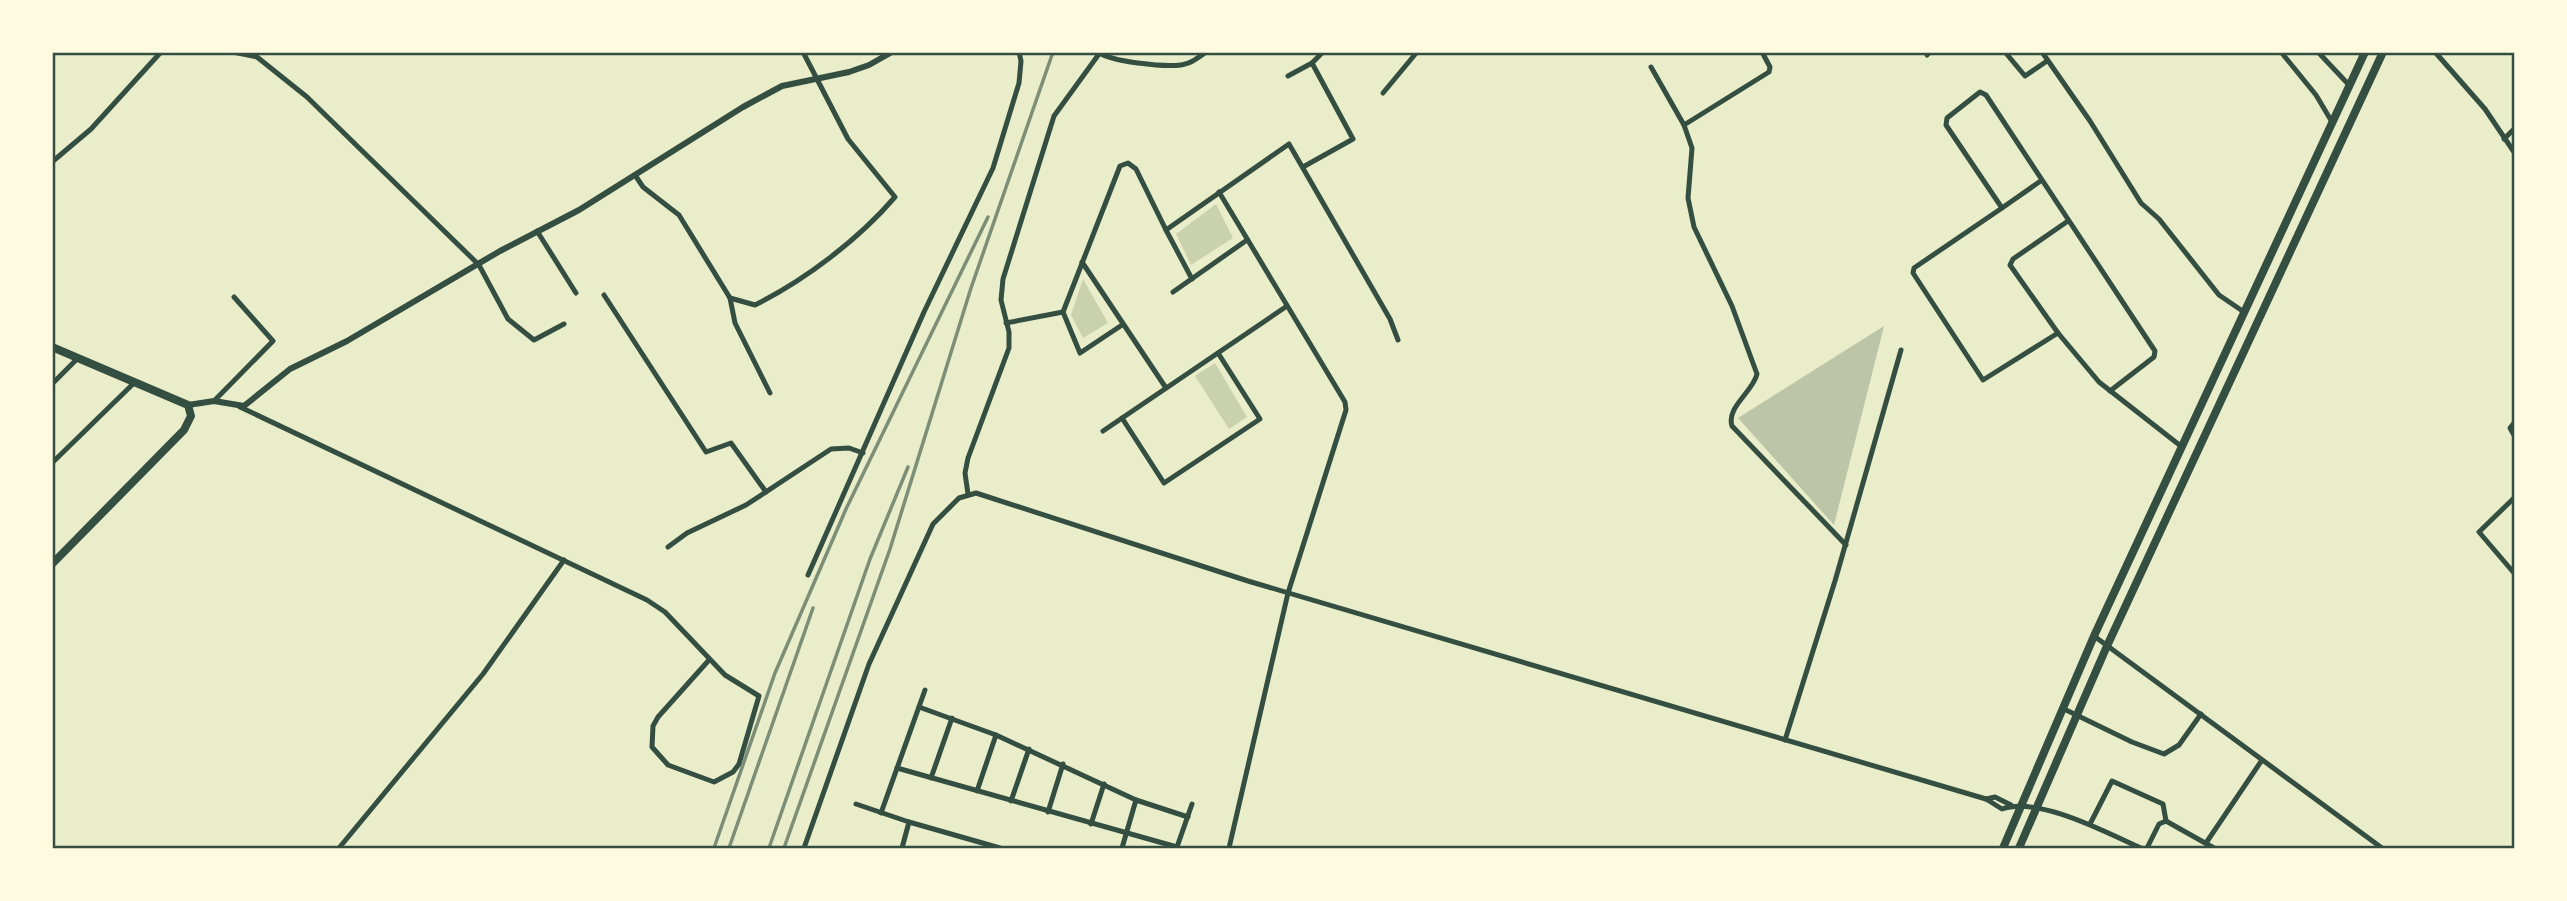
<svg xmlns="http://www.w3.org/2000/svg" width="2567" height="901" font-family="'Open Sans',sans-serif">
	<rect width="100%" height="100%" fill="#e9edc9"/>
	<!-- green -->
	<g fill="#cad2ad">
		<path d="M1216,204l17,34 -42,27 -15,-31z"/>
		<path d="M1083,279l25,44 -25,15 -12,-23z"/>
		<path d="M1215,363l32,54 -18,12 -34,-53z"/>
	</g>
	<!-- building -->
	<path fill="#bcc5a7" d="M1884,326l-50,199 -96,-107z"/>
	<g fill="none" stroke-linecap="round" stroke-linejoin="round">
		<!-- minor -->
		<g stroke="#344e41" stroke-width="5">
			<path d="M233,52l24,5 50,40 172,168 29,54 26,21 30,-16"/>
			<path d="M1098,52c13,10 66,15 83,13 9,-1 17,-7 25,-13"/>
			<path d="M1762,52l8,15 -1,5 -85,53 8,23 -4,50 6,29 38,79 25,68c-4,18 -31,33 -25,52l114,119"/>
			<path d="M2005,52l20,24 22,-15"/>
			<path d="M2042,52l48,69 51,82 18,16 60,76 25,17"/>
			<path d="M2281,52l35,43 16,27"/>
			<path d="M2318,52l31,33"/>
			<path d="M2435,52l50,57 29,43"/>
			<path d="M1927,55l3,-3"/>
			<path d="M1651,67l33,58"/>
			<path d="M1288,76l24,-13"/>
			<path d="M1383,93l34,-41"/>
			<path d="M2504,139l10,-10"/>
			<path d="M52,162l39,-33 70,-77"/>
			<path d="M1303,167l50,-28 -41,-76 11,-11"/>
			<path d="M635,175l8,12 36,28 51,83 5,25 35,70"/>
			<path d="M2042,180l-40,28 -56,-83 1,-7 33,-26 6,3 169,256 -1,6 -44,34"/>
			<path d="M1219,192l126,210 1,8 -58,183 -59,255"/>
			<path d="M2002,208l-88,60 -1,5 70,107 75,-47"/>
			<path d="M2068,221l-55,38 -3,6 48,68 41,49 83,65"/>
			<path d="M1166,230l26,49"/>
			<path d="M537,231l39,62"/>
			<path d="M1082,262l84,126"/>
			<path d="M1173,292l74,-52"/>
			<path d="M604,295l102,157 25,-9 35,49"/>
			<path d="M730,298l25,7c50,-25 103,-65 140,-108l-47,-58 -45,-87"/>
			<path d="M1006,323l57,-11"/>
			<path d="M1122,325l-42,28 -17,-41 57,-146 8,-3 8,6 30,61 123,-86 101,175 8,21"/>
			<path d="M52,384l26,-26"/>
			<path d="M214,401l59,-60 -39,-44"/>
			<path d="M240,407l407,193 18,12 60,63 34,21 -20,68 -6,8 -19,10 -46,-17 -16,-18 1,-21 5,-9 51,-57"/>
			<path d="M1122,418l42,65 96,-64 -42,-66"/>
			<path d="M2514,423l-4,5 4,7"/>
			<path d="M1103,431l184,-125"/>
			<path d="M52,463l83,-81"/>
			<path d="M968,494l-3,-21 3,-15 41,-110v-16l-8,-32 2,-21 51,-163 45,-62"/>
			<path d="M2514,498l-35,34 35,41"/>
			<path d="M668,547l19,-14 59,-28 85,-56 18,-1 14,5"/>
			<path d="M808,575l116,-263 69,-144 26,-85 2,-22 -2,-9"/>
			<path d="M2094,636l288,212"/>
			<path d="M919,707l77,28 140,65"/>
			<path d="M2064,709l68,33 32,12 15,-9 22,-31"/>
			<path d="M1785,740l50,-159 66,-231"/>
			<path d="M897,768l280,79 15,-43"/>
			<path d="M931,778l21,-60"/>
			<path d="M977,791l19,-56"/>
			<path d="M1986,799l9,-2 16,8"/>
			<path d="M1011,801l18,-52"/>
			<path d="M856,804l53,18"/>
			<path d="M1048,812l15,-48"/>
			<path d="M881,813l44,-123"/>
			<path d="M1091,824l13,-40"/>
			<path d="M2090,824l22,-43 51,23 3,17"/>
			<path d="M2206,843l56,-83"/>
			<path d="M339,848l144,-174 81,-114"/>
			<path d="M804,848l65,-184 64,-140 26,-26 17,-5 272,88 738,218 16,10c37,-13 105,24 139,39"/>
			<path d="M902,848l7,-26 91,26"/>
			<path d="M1122,848l14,-48 52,17"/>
			<path d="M2147,848l12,-24 7,-3 48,27"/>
		</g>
		<!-- tertiary -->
		<path stroke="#344e41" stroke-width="6" d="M188,405l26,-4 30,5 46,-37 57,-28 153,-90 79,-41 164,-103 39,-21 67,-14 20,-7 23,-13"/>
		<!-- primary -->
		<g stroke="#344e41" stroke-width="8">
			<path d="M52,347l136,58 3,11 -7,14 -132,134"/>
			<path d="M2003,848l91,-212 271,-584"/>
			<path d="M2019,848l88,-202 276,-594"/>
		</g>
		<!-- rail -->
		<g stroke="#7c8e77" stroke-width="3.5">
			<path d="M714,848l61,-175 71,-164 142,-292"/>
			<path d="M729,848l84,-240"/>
			<path d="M769,848l101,-289 38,-92"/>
			<path d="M784,848l106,-299 81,-261 82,-236"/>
		</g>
	</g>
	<!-- border -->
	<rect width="2567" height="901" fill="none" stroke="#fefae0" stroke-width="108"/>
	<rect x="54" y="54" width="2459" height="793" fill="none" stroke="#344e41" stroke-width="2.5"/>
</svg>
